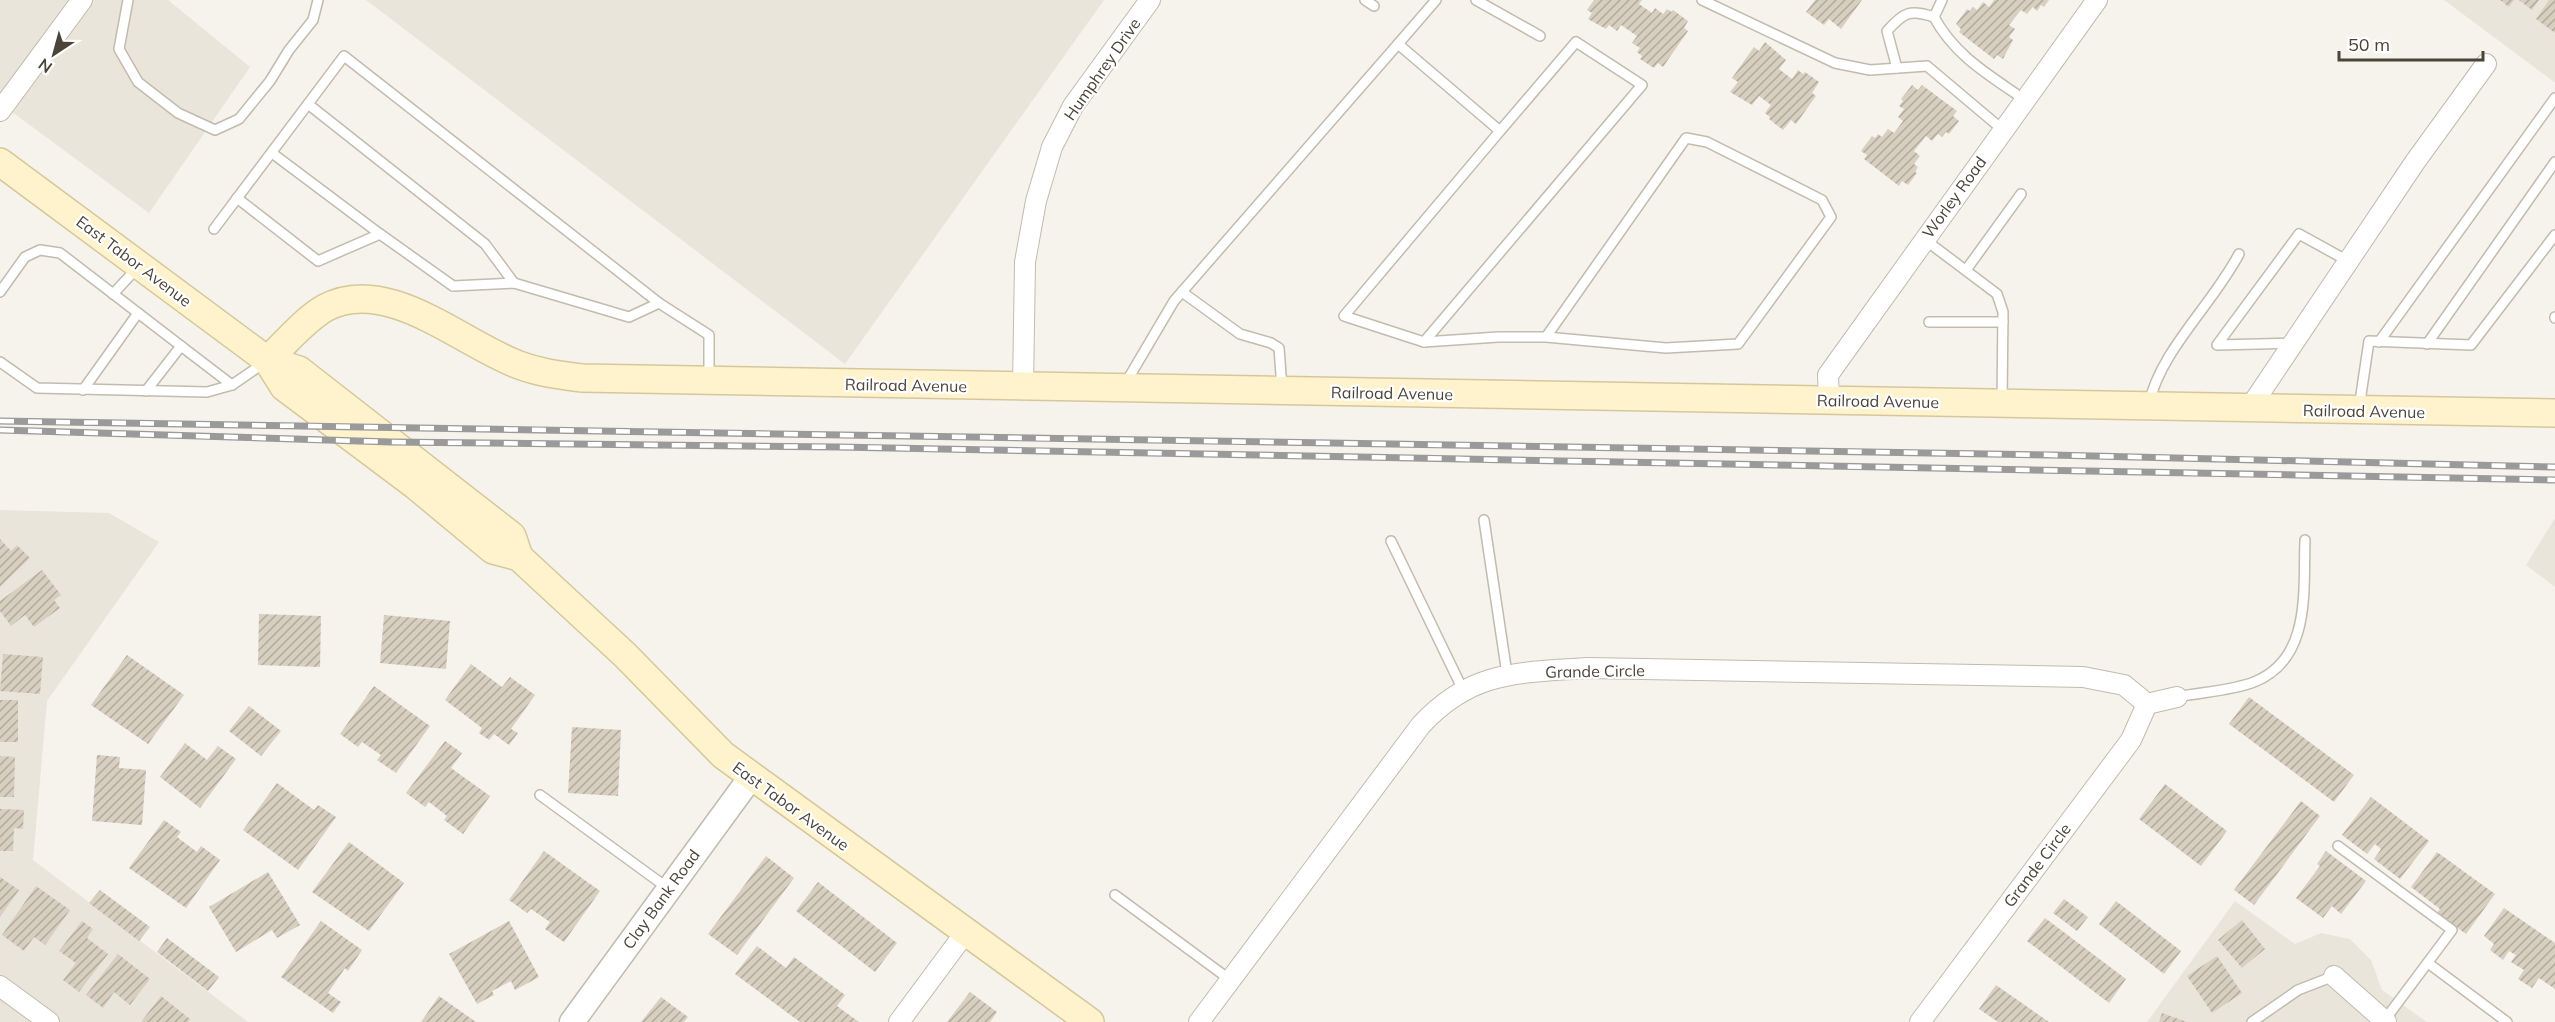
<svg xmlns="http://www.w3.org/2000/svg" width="2555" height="1022" font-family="Mulish,sans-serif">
	<defs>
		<pattern id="building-hatch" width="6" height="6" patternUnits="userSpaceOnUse" patternTransform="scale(1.5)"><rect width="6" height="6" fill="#d8cfc1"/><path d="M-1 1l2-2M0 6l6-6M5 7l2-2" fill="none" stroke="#b1aa9e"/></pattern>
	</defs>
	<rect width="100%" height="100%" fill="#f6f3ec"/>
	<!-- residential -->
	<g fill="#eae5da">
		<path d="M0,0h168l82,67 -101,146 -149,-110z"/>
		<path d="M366,0h738l-259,364z"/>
		<path d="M2444,0h111v82h-1z"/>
		<path d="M0,510l109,3 50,29 -112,159 -14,159 215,162h-248z"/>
		<path d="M2555,518v69l-29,-22z"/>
		<path d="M2235,901l60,43 26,-11 29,6 21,21 11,30 45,32h-280z"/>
	</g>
	<!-- building -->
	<g fill="url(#building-hatch)">
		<path d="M1594,0h48l-3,4 13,9 3,-5 8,6 4,-5 5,3 1,-2 15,11 -4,7 4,3 -25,36 -5,-4 -4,5 -14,-9 2,-3 -5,-4 3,-4 -8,-5 5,-7 -16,-11 -4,6 -8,-6 -3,4 -18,-10 4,-6 -5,-3z"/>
		<path d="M1815,0h47l-21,29 -12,-10 -5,6 -18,-13z"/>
		<path d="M1994,0h55l-5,7 -3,-2 -4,6 -4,-4 -6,7 -6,-4 -12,15 6,4 -6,8 4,3 -10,19 -6,-4 -3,4 -35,-27 2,-3 -5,-5 11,-15 3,2 3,-4 4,3 6,-8 6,5z"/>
		<path d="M2500,0h14l-5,7z"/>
		<path d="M2519,0h20l-7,10z"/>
		<path d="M2549,0h6v33l-19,-14z"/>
		<path d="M1765,42l21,18 -7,9 13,10 6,-9 5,4 2,-2 14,10 -7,11 4,3 -20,28 -5,-4 -8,10 -14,-11 1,-2 -5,-4 6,-8 -12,-9 -7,9 -22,-13 8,-10 -6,-4 22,-31 5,4z"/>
		<path d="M1912,85l6,5 4,-5 35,26 -4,5 6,5 -10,13 -3,-2 -4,5 -4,-3 -6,7 -6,-5 -12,15 6,5 -6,8 4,3 -3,5 2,1 -9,12 -6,-4 -3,5 -35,-27 3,-4 -6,-4 11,-15 3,2 3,-4 4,3 6,-8 6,4 9,-12 -5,-4 6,-8 -5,-3 4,-5 -2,-2z"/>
		<path d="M0,539l11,12 6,-6 13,13 -30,29z"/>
		<path d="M42,570l19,25 -7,5 6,8 -26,19 -9,-12 -14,11 -11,-15v-10z"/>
		<path d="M259,614l62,2 -1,51 -62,-2z"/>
		<path d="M384,615l66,6 -4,48 -66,-6z"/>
		<path d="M3,654l40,3 -3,37 -40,-3z"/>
		<path d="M127,655l57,40 -36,49 -57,-39z"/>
		<path d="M471,664l31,23 8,-10 25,18 -24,34 7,4 -9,12 -15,-11 -5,6 -10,-7 3,-5 -37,-28z"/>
		<path d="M374,686l56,40 -34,47 -19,-13 4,-5 -19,-13 -4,5 -18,-13z"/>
		<path d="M2249,697l105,78 -20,27 -105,-78z"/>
		<rect x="0" y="700" width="18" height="42"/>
		<path d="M249,706l32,25 -20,25 -32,-25z"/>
		<path d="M572,727l49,3 -3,66 -50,-3z"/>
		<path d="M445,741l17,12 -11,15 39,28 -27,38 -19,-14 3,-4 -18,-14 -4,5 -19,-14z"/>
		<path d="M185,743l22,17 11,-14 18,13 -36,49 -40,-31z"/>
		<path d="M97,755l23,2 -1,11 27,2 -4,55 -50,-4z"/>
		<path d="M0,756l15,1 -1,40h-14z"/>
		<path d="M277,783l37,27 4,-5 18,12 -38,53 -55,-40z"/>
		<path d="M2165,784l62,47 -26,35 -62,-47z"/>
		<path d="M2371,797l58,44 -29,38 -26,-20 7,-10 -6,-5 -8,10 -25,-19z"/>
		<path d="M2301,801l19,15 -66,89 -20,-15z"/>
		<path d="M0,809l24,1 -1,19 -9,-1 -1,23h-13z"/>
		<path d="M164,820l17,12 -4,5 20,15 4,-6 19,14 -34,48 -57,-40z"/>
		<path d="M349,842l55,41 -35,48 -57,-39z"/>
		<path d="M544,851l56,40 -36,51 -19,-13 5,-7 -19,-13 -4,4 -18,-13z"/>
		<path d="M2326,851l40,30 -25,33 -9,-8 -9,12 -27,-20 24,-32 -3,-2z"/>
		<path d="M2437,852l58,42 -29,40 -29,-21 3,-4 -29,-22z"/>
		<path d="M766,856l28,22 -57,77 -29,-21z"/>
		<path d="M268,872l32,53 -23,13 -5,-8 -36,22 -27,-45z"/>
		<path d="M0,877l19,13 -19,27z"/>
		<path d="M818,882l79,61 -22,29 -79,-61z"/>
		<path d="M36,886l34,24 -25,35 -11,-8 -10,14 -22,-16z"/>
		<path d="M100,890l50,37 -11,14 -50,-38z"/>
		<path d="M2064,899l24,18 -11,14 -24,-18z"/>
		<path d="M2116,901l65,50 -17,23 -65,-50z"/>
		<path d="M2504,908l51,35v46l-16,-11 -7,10 -14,-9 6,-9 -13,-8 5,-7 -7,-4 -6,9 -13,-10 4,-6 -10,-8z"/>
		<path d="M2045,918l81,61 -17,24 -82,-62z"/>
		<path d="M2242,920l23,29 -23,19 -24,-28z"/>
		<path d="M82,921l11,8 -6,9 21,16 -29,38 -16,-12 13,-17 -17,-12z"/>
		<path d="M321,921l41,29 -14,21 -3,-3 -17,25 13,9 -8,11 -52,-36z"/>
		<path d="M509,921l30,56 -24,13 -4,-9 -19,10 2,4 -17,9 -28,-50z"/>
		<path d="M167,938l52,39 -11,14 -51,-39z"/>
		<path d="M757,946l29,22 8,-11 51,38 -8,11 22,16h-59l-65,-48z"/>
		<path d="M118,954l32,25 -20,26 -16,-13 -11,16 -17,-13z"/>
		<path d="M2217,956l25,37 -30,20 -25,-37z"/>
		<path d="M1996,985l53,37h-51l-19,-13z"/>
		<path d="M970,992l27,20 -7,10h-43z"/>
		<path d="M161,996l29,23 -2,3h-47z"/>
		<path d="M439,996l37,26h-55z"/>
		<path d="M661,997l27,20 -4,5h-43z"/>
		<path d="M2162,1013l25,9h-28z"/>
	</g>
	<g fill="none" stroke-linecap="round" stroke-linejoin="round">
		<defs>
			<g id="service">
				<path d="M128,0l-9,49 19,33 40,31 37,17 24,-11 31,-38 19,-31 24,-30 5,-20"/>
				<path d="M1365,0l9,6"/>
				<path d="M1476,0l64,36"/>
				<path d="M1702,0l133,63 35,7 57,-4 76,64"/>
				<path d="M1942,0l-8,17c21,39 55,58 91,83"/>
				<path d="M1398,44l38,-44"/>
				<path d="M1897,68l-10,-37c17,-19 23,-22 47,-14"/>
				<path d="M308,104l177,140 29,39"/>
				<path d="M272,153l108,81"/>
				<path d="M237,198l81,63 62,-27 73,52 61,-3 115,34 30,-14"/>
				<path d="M214,229l130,-173 315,247 50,32v43"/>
				<path d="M1924,239l73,55 6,18 -1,89"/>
				<path d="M1966,270l55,-76"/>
				<path d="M0,292l25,-35 15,-7 20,3 121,93"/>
				<path d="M1182,292l58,42 31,9 8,5 3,40"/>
				<path d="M113,294l25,-27"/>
				<path d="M2555,317v1"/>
				<path d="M1929,322h74"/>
				<path d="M1424,342l74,-5h48l140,-199 21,4 115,58 9,17 -93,127 -72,4 -120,-11"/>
				<path d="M2379,342l176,-244"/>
				<path d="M2293,343l-76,2 82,-111 49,27"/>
				<path d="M2427,344l128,-182"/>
				<path d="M0,362l37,26 170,4 25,-7 32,-22"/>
				<path d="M1125,384l49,-83 224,-257 102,87 76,-89 66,43 -218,257 -80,-26 156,-185"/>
				<path d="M83,390l55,-77"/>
				<path d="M146,391l35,-45 51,39"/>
				<path d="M2149,404c11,-53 64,-100 90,-150"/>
				<path d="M2359,408l10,-67 102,4 84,-110"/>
				<path d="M1484,520l23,154"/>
				<path d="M1391,541l72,149"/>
				<path d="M2177,697c24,-5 54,-6 77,-15 58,-23 49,-92 51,-142"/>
				<path d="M540,795l129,94"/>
				<path d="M2338,846l114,84 -68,91"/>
				<path d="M1115,895l114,84"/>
				<path d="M2428,963l79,59"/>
				<path d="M2252,1022l46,-32 36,-14"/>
			</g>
			<g id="minor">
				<path d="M0,111l82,-111"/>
				<path d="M1023,387l2,-125 11,-61 16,-54 21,-41 77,-106"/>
				<path d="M1829,400l-1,-25 269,-375"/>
				<path d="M2249,409l166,-247 71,-98"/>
				<path d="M2147,704l30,-7"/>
				<path d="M2334,976l52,46"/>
				<path d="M0,986l49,36"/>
				<path d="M899,1022l66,-89"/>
				<path d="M1199,1022l222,-297c51,-55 97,-52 167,-57l495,9 41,8 23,19 -16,36 -211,282"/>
			</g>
			<path id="tertiary" d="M572,1022l179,-245"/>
			<g id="secondary">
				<path d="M0,162l267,198 32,10 213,166 7,21"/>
				<path d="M267,360c18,-16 37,-40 58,-52 62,-34 137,36 194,57 21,8 41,10 63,13l1973,35"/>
				<path d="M267,360l17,27 132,99 77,64 26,7 106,98 98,100 367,267"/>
			</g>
		</defs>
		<!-- service casing -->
		<use href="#service" stroke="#c2bbae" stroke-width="12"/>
		<!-- minor casing -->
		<use href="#minor" stroke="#c2bbae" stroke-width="22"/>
		<!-- tertiary casing -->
		<use href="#tertiary" stroke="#c2bbae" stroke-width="27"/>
		<!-- secondary casing -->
		<use href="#secondary" stroke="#d6c79b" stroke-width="30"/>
		<!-- service -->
		<use href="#service" stroke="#fff" stroke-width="9"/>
		<!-- minor -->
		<use href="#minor" stroke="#fff" stroke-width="20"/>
		<!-- tertiary -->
		<use href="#tertiary" stroke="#fff" stroke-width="24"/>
		<!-- secondary -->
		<use href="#secondary" stroke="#fff3cd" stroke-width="27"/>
		<defs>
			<g id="rail">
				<path d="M0,421l2052,34 503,12"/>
				<path d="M0,430l391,12 447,5 1717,33"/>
			</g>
		</defs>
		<!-- rail casing -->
		<use href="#rail" stroke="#9a9a9a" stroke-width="7"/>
		<!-- rail -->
		<use href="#rail" stroke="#fff" stroke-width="4.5" stroke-dasharray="14" stroke-linecap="butt"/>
	</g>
	<g text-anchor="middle" stroke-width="4.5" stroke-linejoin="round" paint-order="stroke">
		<!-- street labels -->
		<g font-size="16" fill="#4b4439" stroke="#fff">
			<text transform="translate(1102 69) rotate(-55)" y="6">Humphrey Drive</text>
			<text transform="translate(1954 197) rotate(-54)" y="6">Worley Road</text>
			<text transform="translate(134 261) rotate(37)" y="6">East Tabor Avenue</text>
			<text transform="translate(906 385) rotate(1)" y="6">Railroad Avenue</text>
			<text transform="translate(1392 393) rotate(1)" y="6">Railroad Avenue</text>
			<text transform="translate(1878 401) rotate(1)" y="6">Railroad Avenue</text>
			<text transform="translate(2364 411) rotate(1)" y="6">Railroad Avenue</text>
			<text transform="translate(1595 671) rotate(-1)" y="6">Grande Circle</text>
			<text transform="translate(791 806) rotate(36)" y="6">East Tabor Avenue</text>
			<text transform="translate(2037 865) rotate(-53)" y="6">Grande Circle</text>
			<text transform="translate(661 899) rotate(-54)" y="6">Clay Bank Road</text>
		</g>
	</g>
	<!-- north arrow -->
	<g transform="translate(54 54) rotate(216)" stroke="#ffffff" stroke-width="4.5" paint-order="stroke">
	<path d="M0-4.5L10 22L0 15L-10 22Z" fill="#4b4439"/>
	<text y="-9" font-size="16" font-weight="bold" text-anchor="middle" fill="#4b4439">N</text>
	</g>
	<!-- scale -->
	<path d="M2339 51v9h144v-9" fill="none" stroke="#4b4439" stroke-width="3"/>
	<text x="2348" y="51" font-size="18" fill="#4b4439" stroke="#ffffff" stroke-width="4.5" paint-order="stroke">50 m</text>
</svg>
